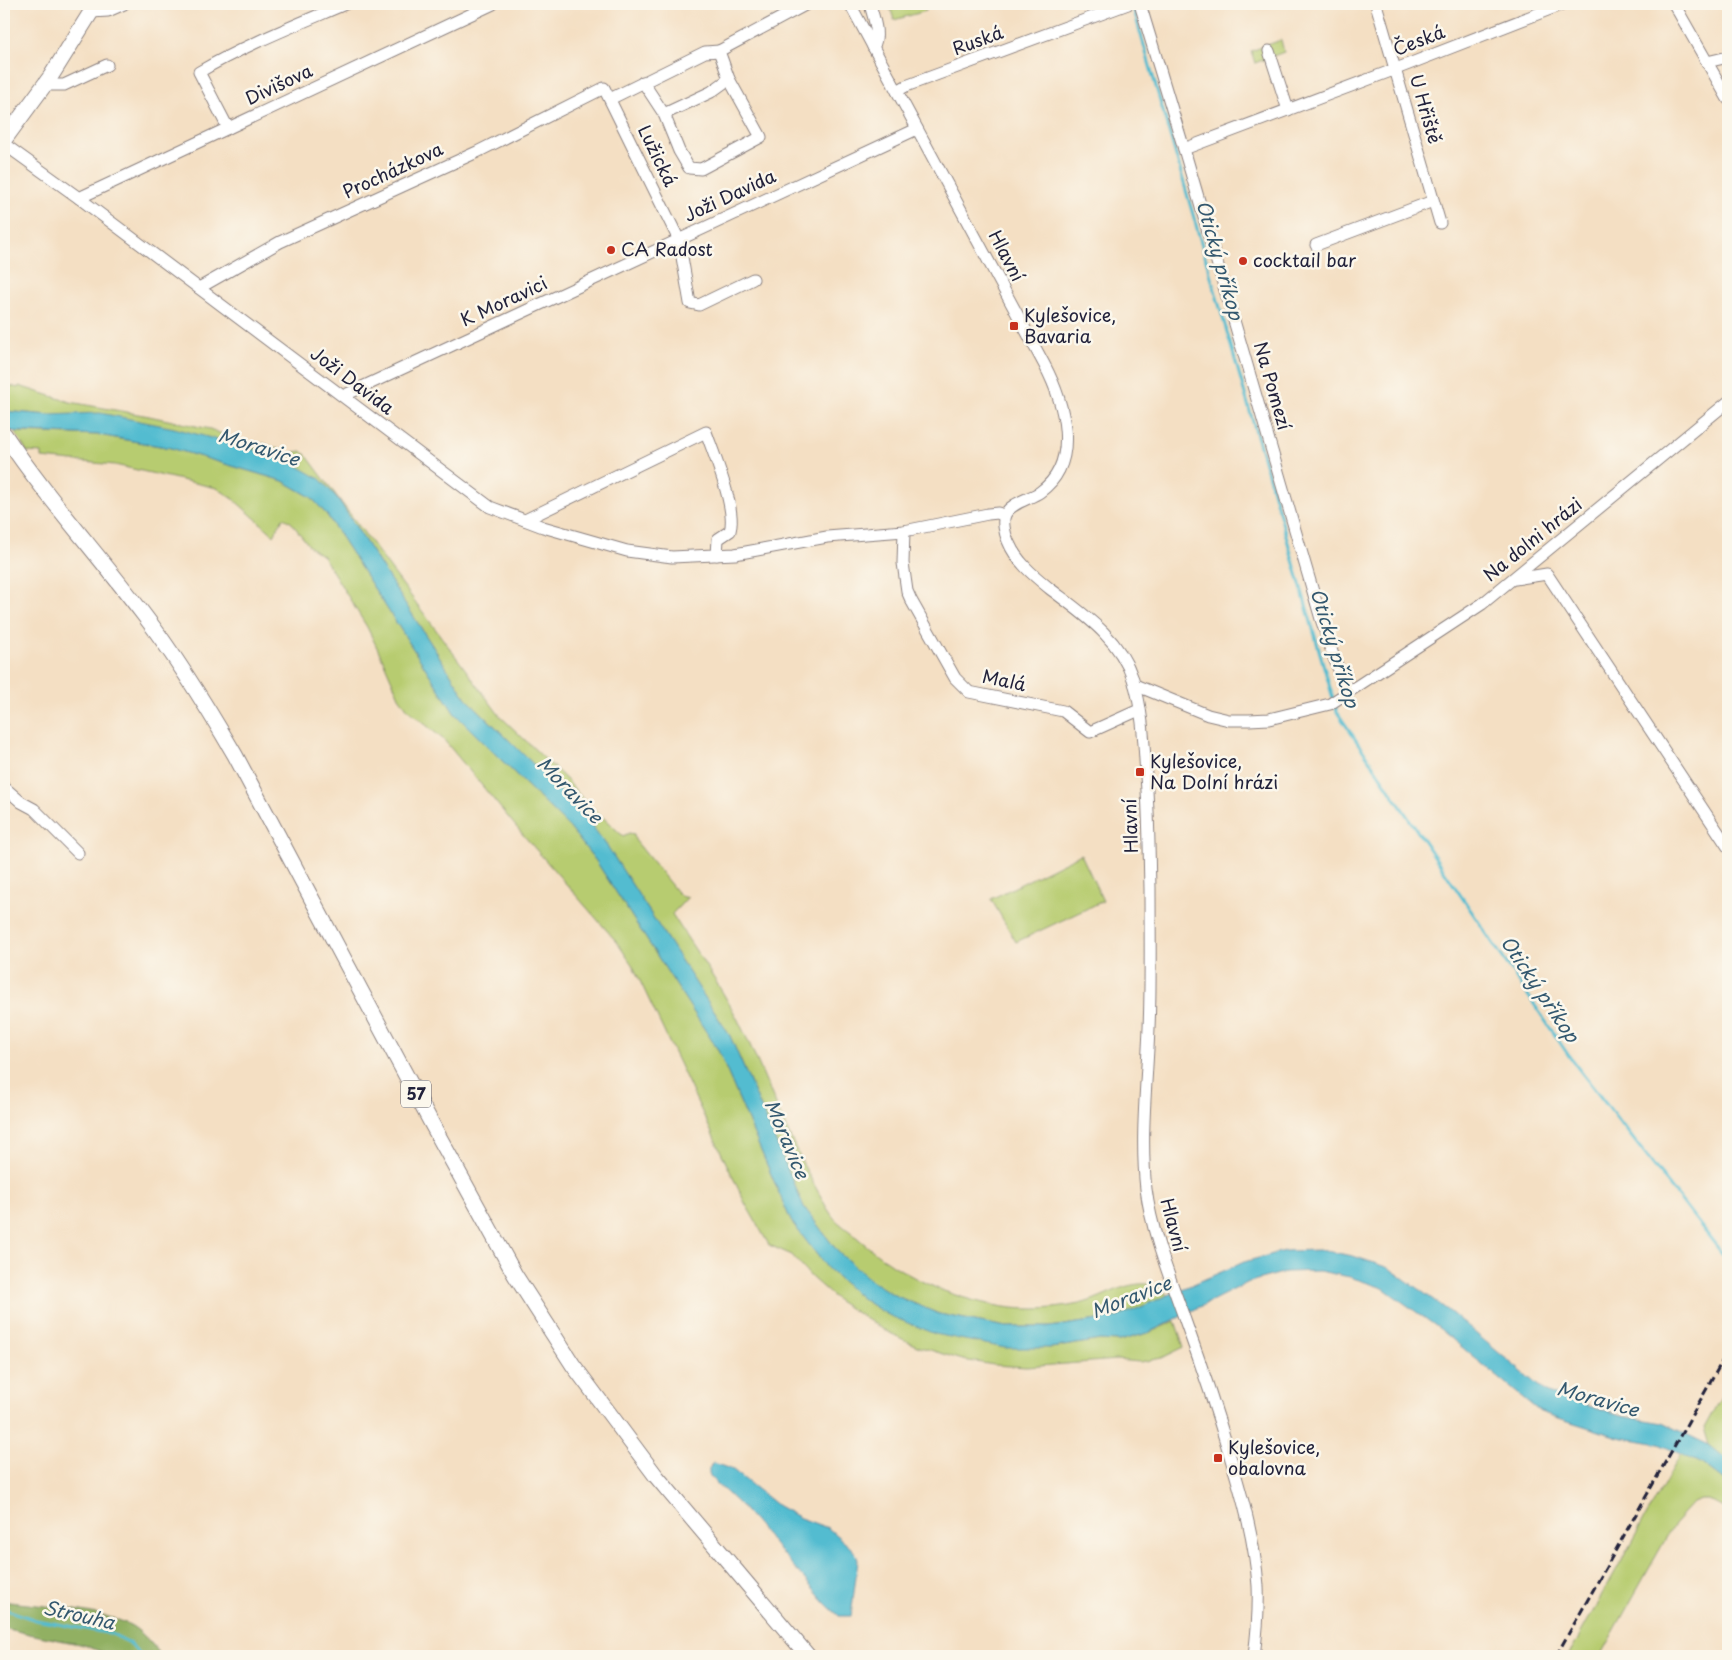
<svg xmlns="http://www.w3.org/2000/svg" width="1732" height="1660" font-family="'Playpen Sans',sans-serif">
	<rect width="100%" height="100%" fill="#fbf7ec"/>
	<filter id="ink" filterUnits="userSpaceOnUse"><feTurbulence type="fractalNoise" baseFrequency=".02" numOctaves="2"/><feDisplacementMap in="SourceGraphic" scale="10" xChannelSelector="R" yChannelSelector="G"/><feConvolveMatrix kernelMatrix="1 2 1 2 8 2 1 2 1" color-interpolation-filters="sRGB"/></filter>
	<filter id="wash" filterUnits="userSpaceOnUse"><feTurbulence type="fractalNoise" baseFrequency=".0096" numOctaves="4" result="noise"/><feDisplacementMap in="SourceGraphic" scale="20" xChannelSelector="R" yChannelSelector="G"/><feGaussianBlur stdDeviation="1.12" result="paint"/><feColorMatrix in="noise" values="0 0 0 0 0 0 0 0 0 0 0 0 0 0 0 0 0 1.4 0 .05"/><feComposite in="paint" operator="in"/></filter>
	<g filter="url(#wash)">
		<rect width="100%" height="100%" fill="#f4dfc3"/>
		<!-- green -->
		<g fill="#b7cc70" stroke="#6c7756">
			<path d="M889,4h35l2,7 -32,9z"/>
			<path d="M1281,40l3,12 -29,11 -4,-12z"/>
			<path d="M4,384l14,4 1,-2 51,16 79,14 61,13 50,21 3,-7 25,10 14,-2 5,5 193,260 66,63 16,19 41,38 6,-3 5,1 1,6 41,51 6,6h6l-16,17c22,35 47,69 66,106 28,55 47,114 78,168 5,8 9,18 15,26 5,8 15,14 22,20 41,37 85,60 140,71 27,6 59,5 86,-1 31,-7 49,-28 83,-17l5,9 -49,21 -68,10h-44l-67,-13 -45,-19 -21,-13 -35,-30 -34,-45 -74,-171 -123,-190 -26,-35 -115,-113 -128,-199 -18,-20 -271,-64 -45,-4z"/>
			<path d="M15,432l84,3 72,13 112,33 28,16 16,18 128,199 115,114 26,33 122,189 73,171 37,48 36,31 24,15 163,33 49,-8 19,1 29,-8 27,-12 9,26 -22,11 -22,4 -24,-2 -89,7 -33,-2 -31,-5 -46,-14 -33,-16 -46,-29 -27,-24 -19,-22 -23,-10 -24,-42 -112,-237 -17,-25 -98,-112 -74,-89 -36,-30 -9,-13 -16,-37 -16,-33 -44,-71 -13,-9 -19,-25 -8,-4 -9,17 -42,-37 -15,-10 -102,-23 -73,-7v-5l-15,-1z"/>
			<path d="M1081,854l22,47 -87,41 -25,-43z"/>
			<path d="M1728,1384v76l-19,-15 -5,-17z"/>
			<path d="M1681,1454l21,10 26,20v26l-19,-10h-8l-8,3 -19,21 -74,132h-32z"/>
		</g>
		<!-- forest -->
		<path fill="#91b062" stroke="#5a694e" d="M4,1600l5,2c34,4 94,8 123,24 11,7 22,20 30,30h-50l-28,-11 -55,-11 -25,-6z"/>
		<!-- water -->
		<g fill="#53bcd0" stroke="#3a6f86">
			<path d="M4,411l45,4 51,-2 74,15 74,20 41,13 31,18 18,20 128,199 115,113 26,35 123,190 74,171 34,45 35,30 21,13 45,19 67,13h44l68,-10 126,-55 40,-11 36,-1 33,6 36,12 60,43 98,82 74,23 42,7 46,22 19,15v24l-26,-20 -43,-20 -41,-7 -78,-25 -100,-83 -57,-41 -33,-11 -31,-6 -33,1 -37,10 -101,51 -29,8 -19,-1 -49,8h-46l-70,-14 -47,-19 -24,-15 -36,-31 -37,-48 -73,-171 -122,-189 -26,-33 -115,-114 -128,-199 -16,-18 -28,-16 -112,-33 -72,-13 -95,-4z"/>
			<path d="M714,1463l19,7 45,36 22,12 28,10 23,20 5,6 2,6 -7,56h-12l-13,-12 -85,-98 -30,-28 -2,-5v-5z"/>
		</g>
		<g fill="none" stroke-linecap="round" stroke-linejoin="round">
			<!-- stream -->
			<g stroke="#53bcd0" stroke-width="3">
				<path d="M1132,4l205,708 234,347 157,202"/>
				<path d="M4,1609l32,11 76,14 16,8 14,14"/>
			</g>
		</g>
	</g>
	<g filter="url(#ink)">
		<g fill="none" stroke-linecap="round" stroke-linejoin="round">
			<defs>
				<g id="minor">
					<path d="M850,4l194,360c20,38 38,98 -4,128 -10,7 -30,11 -35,23 -3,7 0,19 3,26 8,20 25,34 41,47 34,26 70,49 84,91 10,31 11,65 13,97 3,37 3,75 4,112 0,47 1,94 -1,140 -2,54 -9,108 -3,161 6,46 25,91 40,134 16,44 31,89 44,133 13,43 25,86 28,130 1,24 -1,47 -4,70"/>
					<path d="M870,4c3,13 11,31 3,43"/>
					<path d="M1140,4l44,145 137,470 13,39 14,33"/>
					<path d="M1376,4l64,219"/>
					<path d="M1674,4l54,95"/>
					<path d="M91,12l17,-1 16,-7"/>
					<path d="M1269,51l19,59"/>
					<path d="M1707,62l21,-5"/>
					<path d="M643,82l21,32 47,-22 18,-13"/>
					<path d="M44,85h20l43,-20"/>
					<path d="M897,91l9,-5 222,-82"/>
					<path d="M610,99l95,-47 14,-1"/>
					<path d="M664,114l15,37 10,17 12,1 60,-32 -32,-58 -10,-28 88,-47"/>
					<path d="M228,128l-29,-56c46,-27 97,-47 146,-68"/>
					<path d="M4,144l75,54 411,309 53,20 84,24 45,6 63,-3 92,-17 77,-6 84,-17 10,-1 6,3"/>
					<path d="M1184,149l212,-80 167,-65"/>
					<path d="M79,198l414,-194"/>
					<path d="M1316,245l117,-44"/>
					<path d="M199,288l81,-46 197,-90 127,-64 75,152 11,63 9,2 54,-26"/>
					<path d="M343,396l574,-267"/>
					<path d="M525,520l181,-88c8,23 31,77 24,99l-12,8 -1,16"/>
					<path d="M904,531l-1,32 4,28 4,9 44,78 14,14 94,19 27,21 49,-22"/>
					<path d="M1515,579l32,-5 181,273"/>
					<path d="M1135,685l73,30 21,5h20l20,-1 61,-15 152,-100 246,-202"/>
					<path d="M4,787l17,15 13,7 44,44"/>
				</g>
				<g id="major">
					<path d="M4,140l47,-64 45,-72"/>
					<path d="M4,434c42,63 94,120 140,181 34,44 63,92 91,140l198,371 82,149 58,90 83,111 152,180"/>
				</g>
			</defs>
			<!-- minor casing -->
			<use href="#minor" stroke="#8b807f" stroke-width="13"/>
			<!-- major casing -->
			<use href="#major" stroke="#8b807f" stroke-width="17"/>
			<!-- minor -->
			<use href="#minor" stroke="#fff" stroke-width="11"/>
			<!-- major -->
			<use href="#major" stroke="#fff" stroke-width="15"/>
			<!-- rail -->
			<path stroke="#22223b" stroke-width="3" stroke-dasharray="8 4" stroke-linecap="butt" d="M1556,1656l172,-305"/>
		</g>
	</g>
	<!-- markers -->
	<g fill="#c8321e" stroke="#fbf7ec" stroke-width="2">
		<circle cx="611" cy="250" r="5"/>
		<circle cx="1243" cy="261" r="5"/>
		<rect x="1009" y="321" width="10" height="10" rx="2.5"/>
		<rect x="1135" y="767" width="10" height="10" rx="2.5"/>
		<rect x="1213" y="1453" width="10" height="10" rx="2.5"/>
	</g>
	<g text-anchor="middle" stroke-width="5" stroke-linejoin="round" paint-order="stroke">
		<!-- shield labels -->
		<rect fill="#fbf7ec" stroke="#636270" stroke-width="1" x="401" y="1080.5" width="30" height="27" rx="4"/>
		<g font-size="16" font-weight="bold" fill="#22223b">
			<text x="416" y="1100">57</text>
		</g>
		<!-- street labels -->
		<g font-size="18" fill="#22223b" stroke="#fbf7ec">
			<text transform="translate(978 41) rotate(-20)" y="6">Ruská</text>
			<text transform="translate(1419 41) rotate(-21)" y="6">Česká</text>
			<text transform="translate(279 85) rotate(-25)" y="6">Divišova</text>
			<text transform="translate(1425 109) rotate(74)" y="6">U Hřiště</text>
			<text transform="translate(657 156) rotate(64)" y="6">Lužická</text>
			<text transform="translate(393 171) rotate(-25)" y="6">Procházkova</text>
			<text transform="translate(730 196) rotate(-25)" y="6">Joži Davida</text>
			<text transform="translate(1006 256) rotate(62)" y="6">Hlavní</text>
			<text transform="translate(504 302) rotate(-25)" y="6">K Moravici</text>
			<text transform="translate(352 381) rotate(37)" y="6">Joži Davida</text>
			<text transform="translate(1272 386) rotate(74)" y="6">Na Pomezí</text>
			<text transform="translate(1533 540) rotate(-39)" y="6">Na dolni hrázi</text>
			<text transform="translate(1004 681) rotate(12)" y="6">Malá</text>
			<text transform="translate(1131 826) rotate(-92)" y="6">Hlavní</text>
			<text transform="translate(1173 1225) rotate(75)" y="6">Hlavní</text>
		</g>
		<!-- poi labels -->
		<g font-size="18" fill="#22223b" stroke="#fbf7ec" text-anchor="start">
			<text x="621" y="256">CA Radost</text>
			<text x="1253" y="267">cocktail bar</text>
			<text x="1024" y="322">Kylešovice,<tspan x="1024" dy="21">Bavaria</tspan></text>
			<text x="1150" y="768">Kylešovice,<tspan x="1150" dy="21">Na Dolní hrázi</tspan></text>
			<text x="1228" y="1454">Kylešovice,<tspan x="1228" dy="21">obalovna</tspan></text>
		</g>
		<!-- water labels -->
		<g font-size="19" font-style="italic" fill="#33586f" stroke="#fbf7ec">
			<text transform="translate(1220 260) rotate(74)" y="7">Otický příkop</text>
			<text transform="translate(259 447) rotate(18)" y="7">Moravice</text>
			<text transform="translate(1335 648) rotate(73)" y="7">Otický příkop</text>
			<text transform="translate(570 790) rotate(46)" y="7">Moravice</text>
			<text transform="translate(1540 989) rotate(56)" y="7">Otický příkop</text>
			<text transform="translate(787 1139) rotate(67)" y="7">Moravice</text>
			<text transform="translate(1131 1297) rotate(-21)" y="7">Moravice</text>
			<text transform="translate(1598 1399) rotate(16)" y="7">Moravice</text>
			<text transform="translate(79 1615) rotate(13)" y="7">Strouha</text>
		</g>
	</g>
	<!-- margin -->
	<rect width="1732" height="1660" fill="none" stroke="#fbf7ec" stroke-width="20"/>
</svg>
